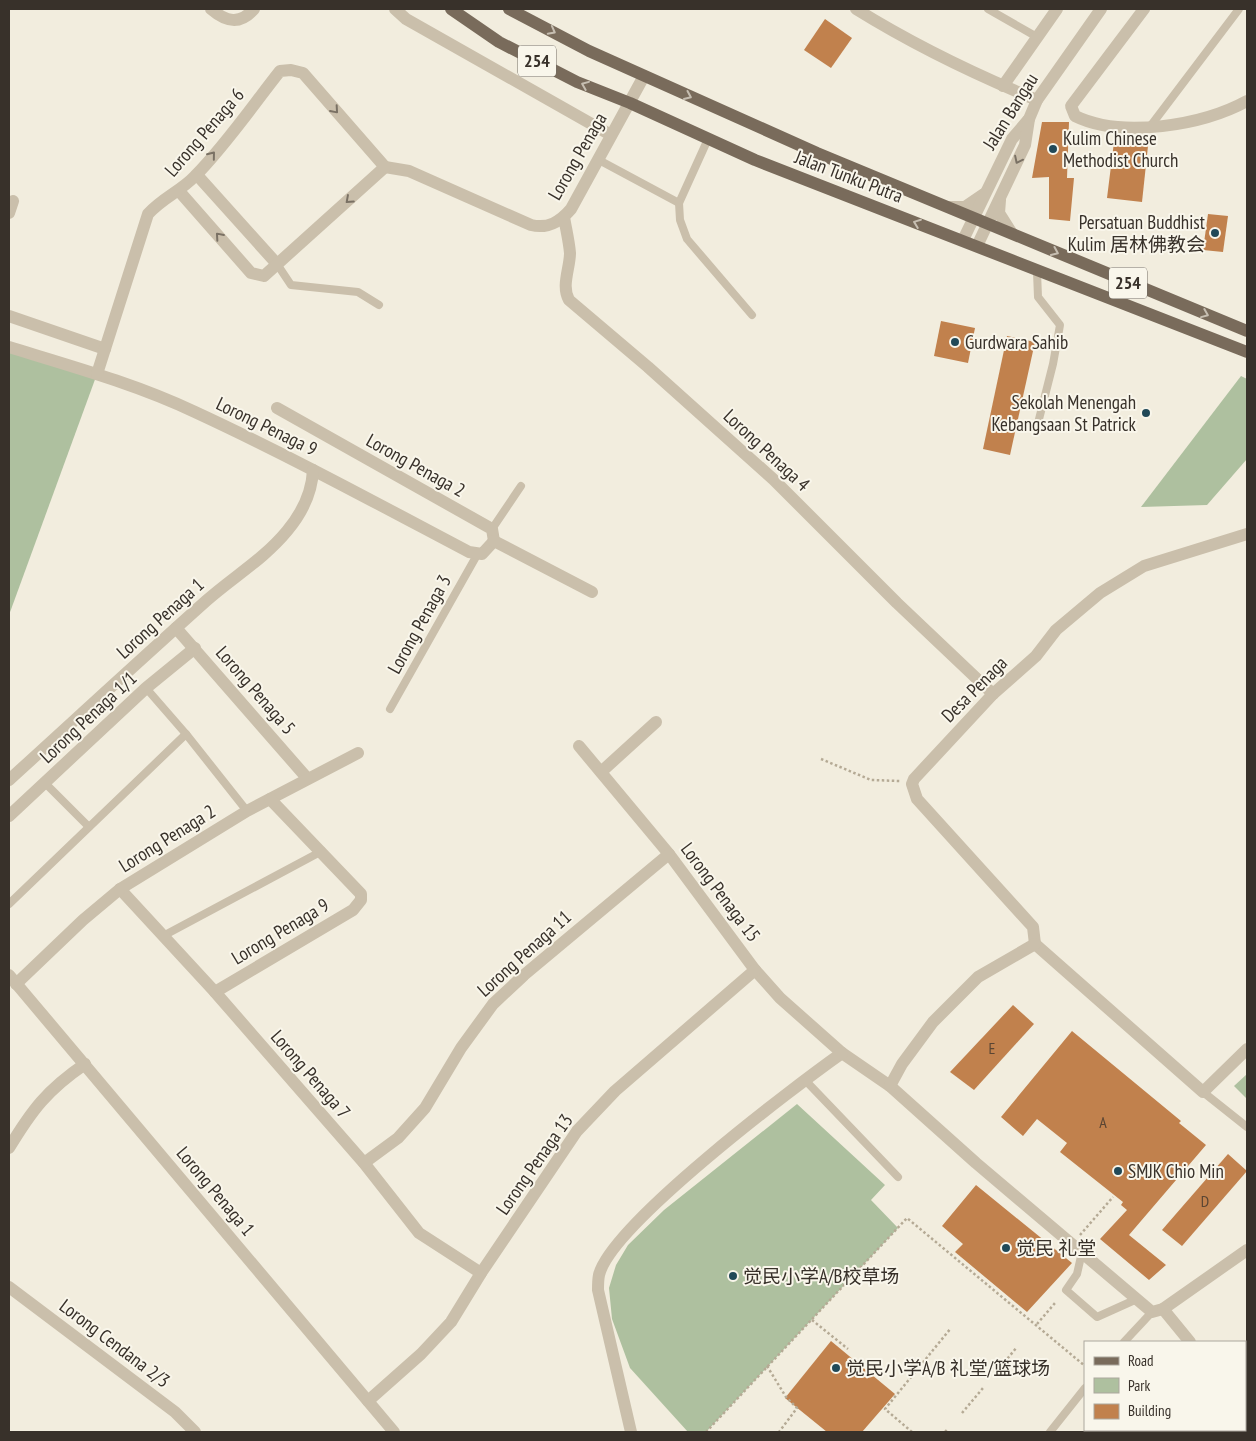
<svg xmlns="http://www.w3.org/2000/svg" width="1256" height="1441" font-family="'PT Sans Narrow','Noto Sans SC',sans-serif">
	<rect width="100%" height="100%" fill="#f2edde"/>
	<!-- green -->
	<g fill="#aec09f">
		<path d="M9,347l88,27 -88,241z"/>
		<path d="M1241,376l6,3v80l-40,46 -66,2z"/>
		<path d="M1247,1074v25l-13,-13z"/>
		<path d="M797,1104l88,81 -14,15 27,28 -192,204h-18l-58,-64 -18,-49 -3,-31 7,-23 12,-20 36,-35z"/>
	</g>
	<!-- building -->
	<g fill="#c1814d">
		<path d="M825,19l27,19 -21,30 -27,-18z"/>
		<path d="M1042,122h27l-2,56h7l-4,43 -21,-2v-42l-17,1z"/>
		<path d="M1114,142l34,4 -6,56 -35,-4z"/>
		<path d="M1208,214l20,2 -5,36 -20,-2z"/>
		<path d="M941,321l34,7 -7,35 -34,-7z"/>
		<path d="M1007,336l28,6 -25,113 -27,-6z"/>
		<path d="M1013,1005l21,19 -60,66 -24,-18z"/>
		<path d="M1072,1031l109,90 -2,2 27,22 -77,90 37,30 -17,15 -49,-41 27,-29 -6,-5 2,-3 -63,-50 7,-9 -30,-24 -14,17 -22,-19z"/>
		<path d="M1228,1154l19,17 -65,75 -20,-16z"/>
		<path d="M976,1185l96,78 -45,49 -72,-60 8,-8 -21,-18z"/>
		<path d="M831,1341l64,53 -33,38h-35l-42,-34z"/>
	</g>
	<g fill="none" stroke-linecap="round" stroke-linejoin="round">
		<!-- path -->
		<g stroke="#b5aa95" stroke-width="2.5" stroke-dasharray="2.5 2.5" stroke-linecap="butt">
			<path d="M821,759l50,21 29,1"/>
			<path d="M1080,1235l33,-38"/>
			<path d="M812,1320l36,29"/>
			<path d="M1037,1324l18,-21"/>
			<path d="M767,1366l19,31 11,11 -18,24"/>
			<path d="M998,1370l19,-23"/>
			<path d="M962,1413l21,-25"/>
			<path d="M706,1432l201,-214 178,148"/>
			<path d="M912,1432l-27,-23 66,-81"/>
			<path d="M945,1432l3,-3"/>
		</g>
		<!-- lane -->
		<g stroke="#cabfab" stroke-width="8">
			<path d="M988,9l49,28"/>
			<path d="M1149,128l90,-119"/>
			<path d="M708,139l-29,64 1,17 7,19 65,76"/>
			<path d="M597,159l82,44"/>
			<path d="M277,264l14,21 67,7 21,13"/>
			<path d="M1036,431l17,-67 7,-39 -22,-28 -1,-25"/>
			<path d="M492,529l29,-43"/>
			<path d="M146,688l40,46 61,77"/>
			<path d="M390,709l87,-154"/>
			<path d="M45,783l44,44"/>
			<path d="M9,904l177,-170"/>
			<path d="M163,936l159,-85"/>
			<path d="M805,1080l93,97"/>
			<path d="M1203,1092l44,35"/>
			<path d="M1082,1252l-5,22 -11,16 31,27 40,-18"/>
			<path d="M1124,1342l28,-30"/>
			<path d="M1050,1432l35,-44"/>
		</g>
		<!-- street -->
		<g stroke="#cabfab" stroke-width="12">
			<path d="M211,9c15,13 29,16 43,0"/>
			<path d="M395,9l11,10 205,116"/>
			<path d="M856,9c58,36 118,65 181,91"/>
			<path d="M1144,9l-73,97 4,10c47,23 128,9 172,-15"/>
			<path d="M1003,86l54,-77"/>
			<path d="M385,167l24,4 122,54c17,4 29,-3 40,-16l73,-133"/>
			<path d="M197,175l80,89"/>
			<path d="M179,191l72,82 13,3 121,-109"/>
			<path d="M1000,200l-1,13 12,19"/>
			<path d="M950,207h15l19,-13"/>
			<path d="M9,213l4,-12"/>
			<path d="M564,217c2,12 5,24 6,36 0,15 -9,33 -1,47l79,67 125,112 124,124 96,91"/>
			<path d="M963,240l49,-101 17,-20 8,-19 64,-91"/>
			<path d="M977,246l48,-101 4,-26"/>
			<path d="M9,316l96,33"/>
			<path d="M9,347c62,19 127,37 186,65 93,43 183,92 274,140l13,2 12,-13"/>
			<path d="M97,374l51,-160c14,-16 33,-23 47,-38 30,-30 58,-71 85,-105l11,-1 12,3 82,94"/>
			<path d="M277,408l215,121 2,12"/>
			<path d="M494,541l98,51"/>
			<path d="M176,628l131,150"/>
			<path d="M579,746l90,108 86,116 25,28 62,55 48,33 86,77 176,149 11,-3 84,-59"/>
			<path d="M601,772l55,-50"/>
			<path d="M9,780c66,-60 131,-120 197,-179 27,-24 58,-42 81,-70 15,-18 25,-38 26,-61"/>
			<path d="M9,816l137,-128 49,-40"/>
			<path d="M120,889l95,103 149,171 55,70 62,40"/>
			<path d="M1035,944l-2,-17 -116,-128 -5,-15 2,-5 79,-85 43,-38 20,-26 44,-37 44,-27 103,-32"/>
			<path d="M1035,944l168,148 44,-43"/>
			<path d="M9,975l385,457"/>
			<path d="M16,984l67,-64 37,-31 127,-78 111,-58"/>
			<path d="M215,992l138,-82 8,-10v-6l-91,-95"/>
			<path d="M890,1086l12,-22 31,-42 45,-45 57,-33"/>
			<path d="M9,1148c23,-38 38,-58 76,-84"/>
			<path d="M364,1163l34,-25 27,-30 36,-60 32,-44 31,-29 145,-121"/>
			<path d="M9,1287l166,125 20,20"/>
			<path d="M1163,1309l27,33"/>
			<path d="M368,1401l53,-47 30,-32 30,-49 96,-142 38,-40 140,-121"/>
			<path d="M1245,1407l2,3"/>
			<path d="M631,1432l-33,-142c0,-4 0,-10 1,-15 12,-50 195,-188 243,-222"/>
		</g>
		<!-- primary -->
		<g stroke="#796b5b" stroke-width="12">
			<path d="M451,9l48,33 78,40 53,21 125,57 492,192"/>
			<path d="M509,9l80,42 228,102 430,178"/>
		</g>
	</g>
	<!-- one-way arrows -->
	<defs><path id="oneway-chevron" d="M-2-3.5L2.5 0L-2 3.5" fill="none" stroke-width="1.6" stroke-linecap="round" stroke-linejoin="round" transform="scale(1.25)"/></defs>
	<g stroke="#c6beb1">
		<use href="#oneway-chevron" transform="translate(552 31) rotate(28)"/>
		<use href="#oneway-chevron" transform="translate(585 85) rotate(-158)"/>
		<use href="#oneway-chevron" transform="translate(688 96) rotate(24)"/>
		<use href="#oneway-chevron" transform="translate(917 223) rotate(-159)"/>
		<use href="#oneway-chevron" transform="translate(1055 252) rotate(24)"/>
		<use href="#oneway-chevron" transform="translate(1205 314) rotate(22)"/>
	</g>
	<g stroke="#7a7164">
		<use href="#oneway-chevron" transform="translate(335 110) rotate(49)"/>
		<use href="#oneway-chevron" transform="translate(212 155) rotate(-51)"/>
		<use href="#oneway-chevron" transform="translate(1018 160) rotate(116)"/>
		<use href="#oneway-chevron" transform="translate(349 200) rotate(138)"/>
		<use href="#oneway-chevron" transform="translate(219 236) rotate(-131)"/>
	</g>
	<!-- markers -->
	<g fill="#214958" stroke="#f9f6eb" stroke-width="2">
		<circle cx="1053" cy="149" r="5"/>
		<circle cx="1215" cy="233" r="5"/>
		<circle cx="955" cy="342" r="5"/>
		<circle cx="1146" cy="413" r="5"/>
		<circle cx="1118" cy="1171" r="5"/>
		<circle cx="1006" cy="1248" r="5"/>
		<circle cx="733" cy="1276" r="5"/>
		<circle cx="836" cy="1368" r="5"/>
	</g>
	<g text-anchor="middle" stroke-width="4" stroke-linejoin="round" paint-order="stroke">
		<!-- number labels -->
		<g font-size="16" fill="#5a4533">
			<text x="992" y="1054">E</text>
			<text x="1103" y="1128">A</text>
			<text x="1205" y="1207">D</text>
		</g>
		<!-- shield labels -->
		<g fill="#f9f6eb" stroke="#726c64" stroke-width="1">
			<rect x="518" y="45.5" width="38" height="31" rx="4"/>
			<rect x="1109" y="267.5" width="38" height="31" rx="4"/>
		</g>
		<g font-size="18" font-weight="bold" fill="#38312a">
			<text x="537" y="67">254</text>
			<text x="1128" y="289">254</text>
		</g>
		<!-- street labels -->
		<g font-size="19" fill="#38312a" stroke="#f9f6eb">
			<text transform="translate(1010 111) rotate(-58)" y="7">Jalan Bangau</text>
			<text transform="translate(204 132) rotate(-49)" y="7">Lorong Penaga 6</text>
			<text transform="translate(577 156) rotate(-60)" y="7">Lorong Penaga</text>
			<text transform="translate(849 176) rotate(21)" y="7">Jalan Tunku Putra</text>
			<text transform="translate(267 426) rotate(26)" y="7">Lorong Penaga 9</text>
			<text transform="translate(767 450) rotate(43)" y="7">Lorong Penaga 4</text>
			<text transform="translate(416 465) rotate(29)" y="7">Lorong Penaga 2</text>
			<text transform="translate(160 618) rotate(-42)" y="7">Lorong Penaga 1</text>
			<text transform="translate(419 624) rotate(-61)" y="7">Lorong Penaga 3</text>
			<text transform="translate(974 689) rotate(-45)" y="7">Desa Penaga</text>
			<text transform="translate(256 690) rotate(49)" y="7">Lorong Penaga 5</text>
			<text transform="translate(88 717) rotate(-43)" y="7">Lorong Penaga 1/1</text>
			<text transform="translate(167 838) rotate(-32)" y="7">Lorong Penaga 2</text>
			<text transform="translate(721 892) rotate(53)" y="7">Lorong Penaga 15</text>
			<text transform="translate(280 931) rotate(-31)" y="7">Lorong Penaga 9</text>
			<text transform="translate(524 953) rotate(-42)" y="7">Lorong Penaga 11</text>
			<text transform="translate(311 1074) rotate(49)" y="7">Lorong Penaga 7</text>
			<text transform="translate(534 1164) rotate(-55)" y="7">Lorong Penaga 13</text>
			<text transform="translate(216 1191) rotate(50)" y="7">Lorong Penaga 1</text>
			<text transform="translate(115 1343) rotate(37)" y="7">Lorong Cendana 2/3</text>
		</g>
		<!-- poi labels -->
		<g font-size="19" fill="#38312a" stroke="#f9f6eb" text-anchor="start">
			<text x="1063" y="145">Kulim Chinese<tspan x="1063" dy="22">Methodist Church</tspan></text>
			<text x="1205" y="229" text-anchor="end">Persatuan Buddhist<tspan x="1205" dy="22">Kulim 居林佛教会</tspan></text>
			<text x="965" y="349">Gurdwara Sahib</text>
			<text x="1136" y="409" text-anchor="end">Sekolah Menengah<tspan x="1136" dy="22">Kebangsaan St Patrick</tspan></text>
			<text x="1128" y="1178">SMJK Chio Min</text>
			<text x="1016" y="1255">觉民 礼堂</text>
			<text x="743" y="1283">觉民小学A/B校草场</text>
			<text x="846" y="1375">觉民小学A/B 礼堂/篮球场</text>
		</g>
	</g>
	<!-- border -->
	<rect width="1256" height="1441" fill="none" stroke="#38312a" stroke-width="20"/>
	<!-- legend -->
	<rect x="1084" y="1341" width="162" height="90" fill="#f9f6eb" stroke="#aca79e"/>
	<rect x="1094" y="1357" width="25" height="8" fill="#796b5b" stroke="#aca79e"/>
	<text x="1128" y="1366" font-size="15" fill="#38312a">Road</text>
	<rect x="1094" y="1378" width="25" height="15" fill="#aec09f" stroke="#aca79e"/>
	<text x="1128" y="1391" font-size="15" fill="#38312a">Park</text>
	<rect x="1094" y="1404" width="25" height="15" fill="#c1814d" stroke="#aca79e"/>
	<text x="1128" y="1416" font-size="15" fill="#38312a">Building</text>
</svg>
